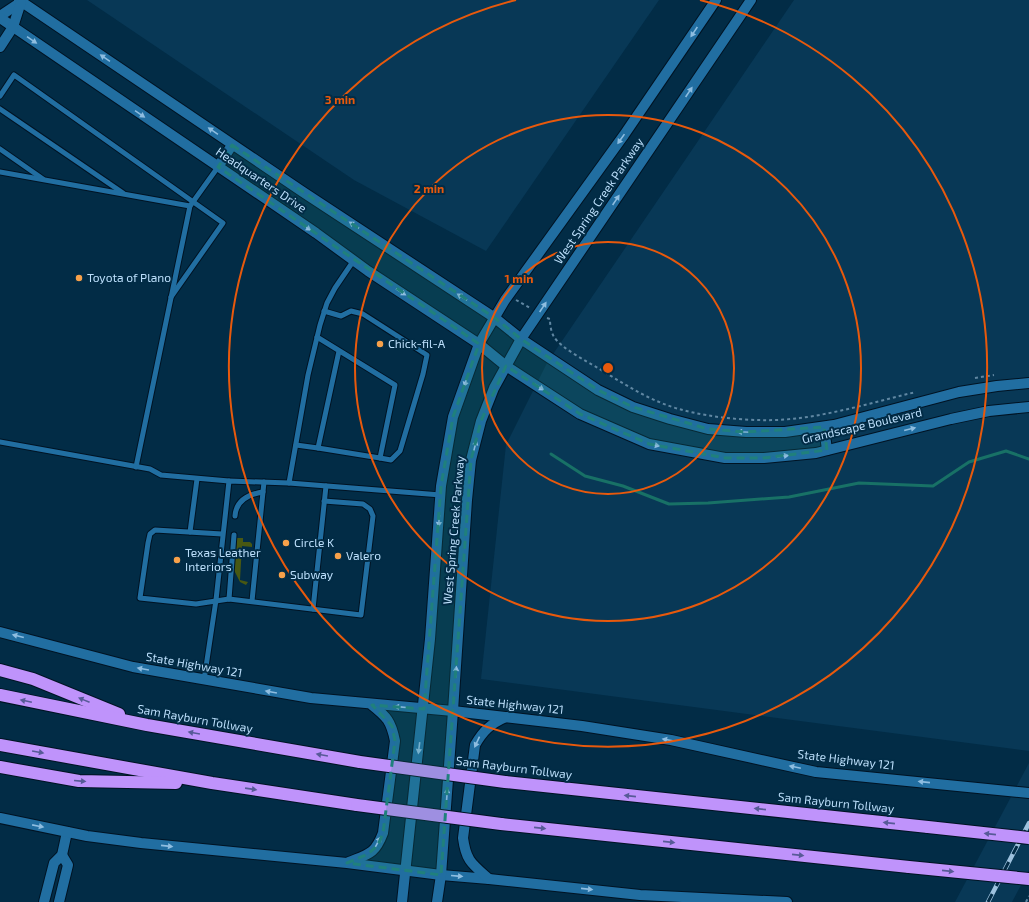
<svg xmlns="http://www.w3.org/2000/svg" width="1029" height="902" font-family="'Exo 2',sans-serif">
	<rect width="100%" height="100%" fill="#022c46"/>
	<!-- built -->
	<g fill="#083856">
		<path d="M87,0h572l-173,251 -132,-71z"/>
		<path d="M794,0h235v751l-548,-72 25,-234 41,-82z"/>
		<path d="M1029,763v107l-17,32h-57z"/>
	</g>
	<!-- green -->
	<path fill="#485813" d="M237,538h6v4h7l2,2v3l-10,-1 -2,34 8,2 -2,3 -6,-3 -6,-12z"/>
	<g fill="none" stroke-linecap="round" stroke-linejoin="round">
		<!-- stream -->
		<path stroke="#187166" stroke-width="3" d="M551,454l34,22 38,10 46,18 39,-1 81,-6 70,-14 74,3 36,-24 37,-11 23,8"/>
		<defs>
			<g id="lane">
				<path d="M0,96l14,-21 209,148 -52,74"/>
				<path d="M0,109l123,84"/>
				<path d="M0,149l43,30"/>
				<path d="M0,172l190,34"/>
				<path d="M324,311l17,5 10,-5 12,3 64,41 -4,19 -23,77 -9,9 -11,-2"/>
				<path d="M317,337l78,48 -15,73 -62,-10 21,-97"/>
				<path d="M0,442l150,27 11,6 68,6"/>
				<path d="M296,445l22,3"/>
				<path d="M136,467l54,-261 28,-39"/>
				<path d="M289,483l19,-108 12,-50 7,-22 8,-15 19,-28"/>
				<path d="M235,516c1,-16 15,-22 28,-24"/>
				<path d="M190,532l7,-53"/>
				<path d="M222,534l-67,-4 -5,4 -2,9 -8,55 56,6 33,-5 132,16 12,-99 -3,-7 -7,-5 -39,-3"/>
				<path d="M229,599l5,-64"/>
				<path d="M252,601l12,-119"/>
				<path d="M313,609l13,-123"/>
				<path d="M204,680l12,-80 13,-119 60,2 152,12"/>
			</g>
			<g id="street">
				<path d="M44,902l10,-39 8,-8 5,-23"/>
				<path d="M59,902l9,-37 -6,-10"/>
			</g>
			<g id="secondary">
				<path d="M19,0l284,192 192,126 26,21 77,51 35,17 37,12 38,10 38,3h39l49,-7 125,-33 38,-6 32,-3"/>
				<path d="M0,16l21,-14"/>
				<path d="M0,18l316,215 52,38 111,73 27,22 74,48 69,30 76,14h39l52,-5 135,-34 38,-8 40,-4"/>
				<path d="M0,47l13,-20 8,-25"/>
				<path d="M218,167l14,-22"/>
				<path d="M824,427l3,23"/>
				<path d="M0,632l133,35 178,31 142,13 129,15 89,14 145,32 213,21"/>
				<path d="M0,818l87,18 54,7 206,20 94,12 48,4 151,16 147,7"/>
				<path d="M349,862c20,-8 26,-8 34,-29l12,-92c-4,-20 -8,-24 -23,-36"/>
				<path d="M489,879c-17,-15 -23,-18 -26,-41l12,-93c8,-14 15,-21 31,-28"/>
				<path d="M402,902l28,-263 11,-153 12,-69 26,-73 26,-44 119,-165 92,-135"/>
				<path d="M437,902l4,-27 12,-164 14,-211 4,-40 10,-39 13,-33 27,-49 230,-339"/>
			</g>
			<g id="highway">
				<path d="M0,670l33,9 86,35"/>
				<path d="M0,695l147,30 213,37"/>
				<path d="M0,745l212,38 145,22"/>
				<path d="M0,767l79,14 97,2"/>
				<path d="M505,782l423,45"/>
				<path d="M501,824l408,43"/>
			</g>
		</defs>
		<!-- lane casing -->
		<use href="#lane" stroke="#001323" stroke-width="7"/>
		<!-- street casing -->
		<use href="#street" stroke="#001323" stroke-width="12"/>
		<!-- secondary casing -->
		<use href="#secondary" stroke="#001323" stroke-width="12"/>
		<!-- highway casing -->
		<use href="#highway" stroke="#001323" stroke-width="14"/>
		<!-- path -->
		<g stroke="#6087a2" stroke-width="2" stroke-dasharray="3 3" stroke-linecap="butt">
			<path d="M516,300l14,8"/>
			<path d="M547,318l3,1c0,6 1,13 4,18 7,11 32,24 44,31 26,16 52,33 81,41 35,10 85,14 121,9 39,-5 78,-17 116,-26"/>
			<path d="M975,378l19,-3"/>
			<path d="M1026,902l3,-6"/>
		</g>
		<!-- lane -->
		<use href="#lane" stroke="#216ea1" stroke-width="5"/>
		<!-- street -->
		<use href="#street" stroke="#216ea1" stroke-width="10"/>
		<!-- secondary -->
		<use href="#secondary" stroke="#216ea1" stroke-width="10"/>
		<!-- highway -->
		<use href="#highway" stroke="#bf93fb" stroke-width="12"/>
		<defs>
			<path id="rail" d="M988,902l41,-79"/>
		</defs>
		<!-- rail casing -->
		<use href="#rail" stroke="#9ec2de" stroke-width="4.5"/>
		<!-- rail -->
		<use href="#rail" stroke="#022c46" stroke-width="3" stroke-dasharray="9" stroke-linecap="butt"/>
		<defs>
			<g id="highway-bridge">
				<path d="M360,762l145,20"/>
				<path d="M357,805l144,19"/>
				<path d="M928,827l101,11"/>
				<path d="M909,867l120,12"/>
			</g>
		</defs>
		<!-- highway-bridge casing -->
		<use href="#highway-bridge" stroke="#001323" stroke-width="14" stroke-linecap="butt"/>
		<!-- highway-bridge -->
		<use href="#highway-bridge" stroke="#bf93fb" stroke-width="12"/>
	</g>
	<!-- one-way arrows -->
	<defs><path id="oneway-solid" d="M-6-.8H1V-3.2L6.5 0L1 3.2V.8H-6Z"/></defs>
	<g fill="#8ebde0">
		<use href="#oneway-solid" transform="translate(694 32) rotate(124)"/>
		<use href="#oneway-solid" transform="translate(32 40) rotate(34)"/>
		<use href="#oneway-solid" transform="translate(105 58) rotate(-146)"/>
		<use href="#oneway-solid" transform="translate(689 92) rotate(-56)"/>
		<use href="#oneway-solid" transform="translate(140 114) rotate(34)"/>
		<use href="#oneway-solid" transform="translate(213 131) rotate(-146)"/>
		<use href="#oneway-solid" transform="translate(621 139) rotate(125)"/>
		<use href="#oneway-solid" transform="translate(616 200) rotate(-56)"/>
		<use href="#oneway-solid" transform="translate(354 225) rotate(-147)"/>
		<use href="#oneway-solid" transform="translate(306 227) rotate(34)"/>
		<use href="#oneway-solid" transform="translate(401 292) rotate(33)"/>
		<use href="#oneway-solid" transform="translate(462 297) rotate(-147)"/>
		<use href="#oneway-solid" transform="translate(543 307) rotate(-56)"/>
		<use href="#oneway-solid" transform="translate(466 381) rotate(109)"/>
		<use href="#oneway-solid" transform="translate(539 387) rotate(33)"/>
		<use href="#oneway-solid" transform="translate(910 429) rotate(-14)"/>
		<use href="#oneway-solid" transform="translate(743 432) rotate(-177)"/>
		<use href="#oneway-solid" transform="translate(654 445) rotate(12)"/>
		<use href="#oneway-solid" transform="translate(475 446) rotate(-75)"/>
		<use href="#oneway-solid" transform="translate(783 456) rotate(-6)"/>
		<use href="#oneway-solid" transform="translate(439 521) rotate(94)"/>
		<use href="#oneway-solid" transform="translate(18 636) rotate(-166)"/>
		<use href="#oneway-solid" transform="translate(143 669) rotate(-170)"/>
		<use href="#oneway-solid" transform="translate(456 672) rotate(-86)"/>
		<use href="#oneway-solid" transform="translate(271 692) rotate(-170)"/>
		<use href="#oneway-solid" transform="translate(400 707) rotate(-175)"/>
		<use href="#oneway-solid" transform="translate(668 740) rotate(-170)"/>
		<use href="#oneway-solid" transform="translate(477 742) rotate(115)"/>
		<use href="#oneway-solid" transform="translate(419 748) rotate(97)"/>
		<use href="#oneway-solid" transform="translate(795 767) rotate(-168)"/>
		<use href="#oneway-solid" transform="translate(924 782) rotate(-174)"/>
		<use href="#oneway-solid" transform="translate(447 794) rotate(-86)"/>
		<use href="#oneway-solid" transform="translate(38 826) rotate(11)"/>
		<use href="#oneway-solid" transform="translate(378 842) rotate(-62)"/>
		<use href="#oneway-solid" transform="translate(167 846) rotate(6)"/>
		<use href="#oneway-solid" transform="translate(457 876) rotate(5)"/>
		<use href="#oneway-solid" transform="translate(587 889) rotate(6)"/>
	</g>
	<g fill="#575a97">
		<use href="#oneway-solid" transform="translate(84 700) rotate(-158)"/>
		<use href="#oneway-solid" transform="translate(26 701) rotate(-168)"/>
		<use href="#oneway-solid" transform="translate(194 733) rotate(-170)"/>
		<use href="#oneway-solid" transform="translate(38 752) rotate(10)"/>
		<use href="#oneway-solid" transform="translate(322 755) rotate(-170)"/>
		<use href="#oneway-solid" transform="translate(80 781) rotate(5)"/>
		<use href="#oneway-solid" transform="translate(251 789) rotate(8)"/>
		<use href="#oneway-solid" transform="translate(630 796) rotate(-174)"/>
		<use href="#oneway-solid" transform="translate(760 809) rotate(-174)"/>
		<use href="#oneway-solid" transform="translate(889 823) rotate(-174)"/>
		<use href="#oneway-solid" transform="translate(540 828) rotate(6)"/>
		<use href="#oneway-solid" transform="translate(990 834) rotate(-174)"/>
		<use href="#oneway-solid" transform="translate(669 842) rotate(6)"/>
		<use href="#oneway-solid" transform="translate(798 855) rotate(6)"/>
		<use href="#oneway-solid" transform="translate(948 871) rotate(6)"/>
	</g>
	<!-- marked area -->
	<path fill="#20807c" fill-opacity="0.2" stroke="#20807c" stroke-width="3" stroke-dasharray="8 5" stroke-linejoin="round" d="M232,145l263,173 26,21 77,51 35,17 75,22 38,3 78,-5 3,23 -63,8h-39l-76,-14 -69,-30 -74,-48 -25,55 -10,39 -30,415 -94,-12 21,-9 10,-9 5,-12 12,-92 -3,-15 -20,-21 52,4 17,-223 12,-69 26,-73 -261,-177z"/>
	<!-- distance rings -->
	<g fill="none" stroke="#e8590c" stroke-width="2">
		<circle cx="608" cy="368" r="126"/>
		<circle cx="608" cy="368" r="253"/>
		<path d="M700 0A379 379 0 1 1 516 0"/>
	</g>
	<!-- markers -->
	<g fill="#f8a14a" stroke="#022c46" stroke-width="1.5">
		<circle cx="79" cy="278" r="4"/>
		<circle cx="380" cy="344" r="4"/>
		<circle cx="286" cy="543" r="4"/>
		<circle cx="338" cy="556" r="4"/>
		<circle cx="177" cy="560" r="4"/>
		<circle cx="282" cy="575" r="4"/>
	</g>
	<g text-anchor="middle" stroke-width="4" stroke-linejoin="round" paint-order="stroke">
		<!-- street labels -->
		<g font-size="12" fill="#bcdffb" stroke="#022c46">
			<text transform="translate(261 180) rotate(34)" y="4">Headquarters Drive</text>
			<text transform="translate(599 201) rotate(-56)" y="4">West Spring Creek Parkway</text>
			<text transform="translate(862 426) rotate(-13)" y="4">Grandscape Boulevard</text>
			<text transform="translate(454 530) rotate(-85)" y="4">West Spring Creek Parkway</text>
			<text transform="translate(194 665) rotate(10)" y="4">State Highway 121</text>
			<text transform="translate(515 705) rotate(6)" y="4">State Highway 121</text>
			<text transform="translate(195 719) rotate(10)" y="4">Sam Rayburn Tollway</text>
			<text transform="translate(846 760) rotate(7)" y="4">State Highway 121</text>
			<text transform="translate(514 768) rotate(7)" y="4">Sam Rayburn Tollway</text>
			<text transform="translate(836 803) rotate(6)" y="4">Sam Rayburn Tollway</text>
		</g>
		<!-- poi labels -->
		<g font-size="12" fill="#bcdffb" stroke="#022c46" text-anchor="start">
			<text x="87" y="282">Toyota of Plano</text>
			<text x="388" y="348">Chick-fil-A</text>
			<text x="294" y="547">Circle K</text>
			<text x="185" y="557">Texas Leather<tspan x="185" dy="14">Interiors</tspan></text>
			<text x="346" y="560">Valero</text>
			<text x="290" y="579">Subway</text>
		</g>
	</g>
	<circle cx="608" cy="368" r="6" fill="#e8590c" stroke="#022c46" stroke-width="2"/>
	<g font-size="12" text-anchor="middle" font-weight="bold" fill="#e8590c" stroke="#022c46" stroke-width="4" stroke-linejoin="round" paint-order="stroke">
		<text x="340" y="104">3 min</text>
		<text x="429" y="193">2 min</text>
		<text x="519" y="283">1 min</text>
	</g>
</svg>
